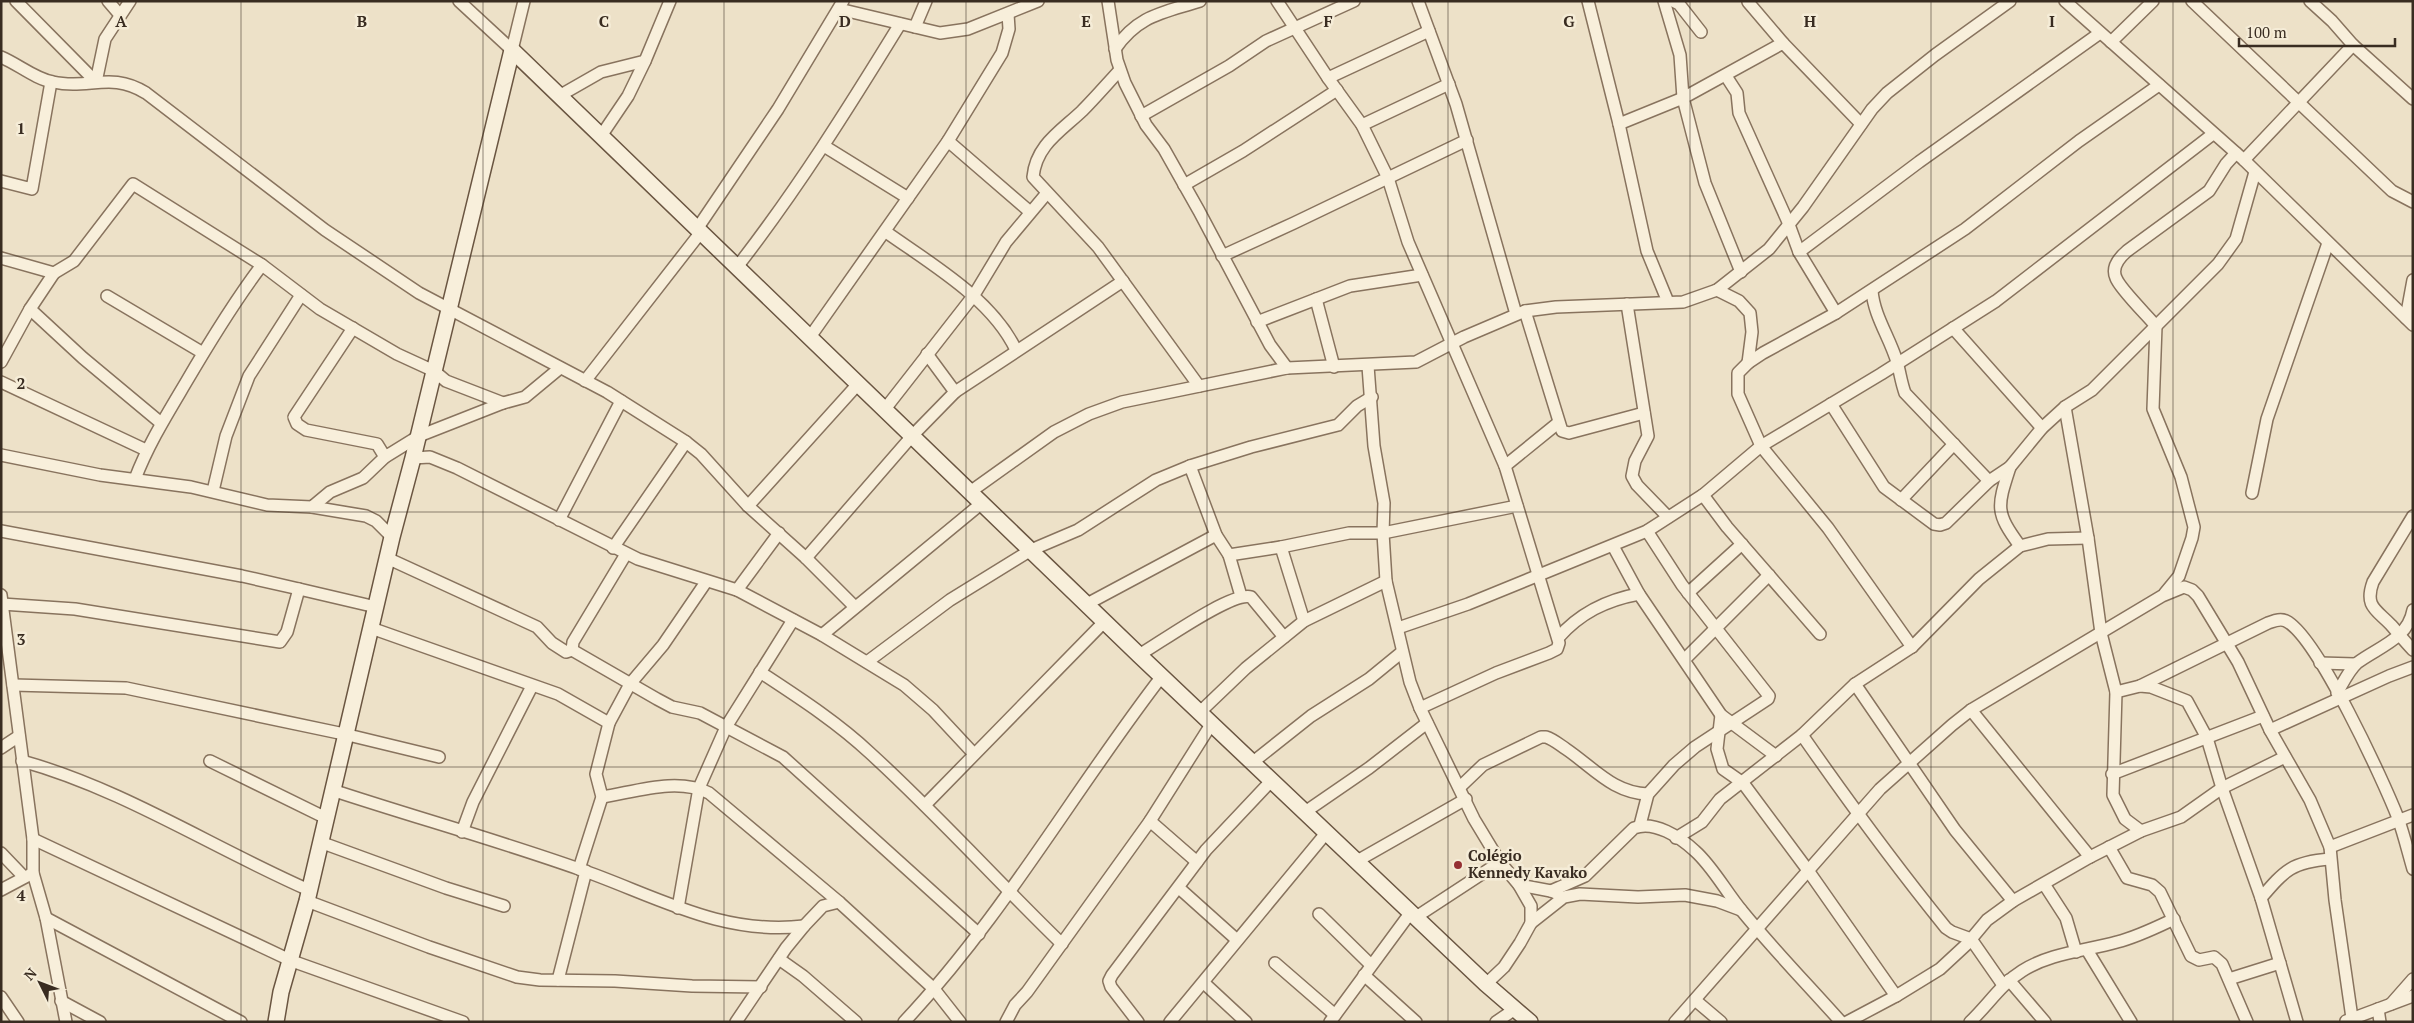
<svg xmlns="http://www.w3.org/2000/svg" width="2414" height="1023" font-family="'PT Serif',serif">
	<rect width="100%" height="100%" fill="#ede1c8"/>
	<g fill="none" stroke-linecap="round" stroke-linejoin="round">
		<defs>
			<g id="street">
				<path d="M16,1l80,81"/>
				<path d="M108,1l12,14"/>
				<path d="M459,1l53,49 12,-49"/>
				<path d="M1108,1l9,59 8,23 21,42 18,24 35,62 71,134 17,23"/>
				<path d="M1277,1l51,77 34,47 26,53 20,64 97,224 54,177 -2,6 -8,4 -53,20 -76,35"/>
				<path d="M1418,1l38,103 60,210"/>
				<path d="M1588,1l31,123 28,127 21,51"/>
				<path d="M1664,1l16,54 3,43 22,85 36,89"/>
				<path d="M1673,1l6,3 22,28"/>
				<path d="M2065,1l179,159 169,165"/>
				<path d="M2192,1l200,190 21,11"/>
				<path d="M1748,2l35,41"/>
				<path d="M839,9l101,24 28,-4 70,-28"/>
				<path d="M915,27l11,-26"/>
				<path d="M2111,42l42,-41"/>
				<path d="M2353,45l60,54"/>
				<path d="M1115,49c23,-34 48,-36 85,-48"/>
				<path d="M1,57c17,7 34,22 52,25 36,8 58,-11 93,11l179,137 94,63 188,99 79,50 15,12 47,52 58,52 49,49"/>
				<path d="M1119,71c-12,13 -24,27 -37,40 -21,20 -46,34 -49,66l65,70 101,139"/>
				<path d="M1726,76l11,17 2,20 49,109 11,30 37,61"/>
				<path d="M1328,78l101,-47"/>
				<path d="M96,82l9,-43 25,-38"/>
				<path d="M559,96l42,-24 44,-11 25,-60"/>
				<path d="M1141,116l88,-50 37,-25 88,-40"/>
				<path d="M1619,124l64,-26 100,-55 78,81"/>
				<path d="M1362,125l87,-41"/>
				<path d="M601,136l27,-40 17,-35"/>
				<path d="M948,141l81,70"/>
				<path d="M824,146l84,52"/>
				<path d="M2244,160l109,-115 -21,-24 -22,-20"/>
				<path d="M1,181l31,8 19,-107"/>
				<path d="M1184,185l59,-34 94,-61"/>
				<path d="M697,229l81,-120 65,-108"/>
				<path d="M886,232c45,32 106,67 130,118"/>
				<path d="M1799,252l120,-90 181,-129"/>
				<path d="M1222,256l72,-33 173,-83"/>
				<path d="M1,258l53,15 20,-12 59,-77 129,81 58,44 77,45 37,17 12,10 57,22"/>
				<path d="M737,267c60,-77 112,-160 163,-243"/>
				<path d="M1717,290l22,11 11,12 2,19 -4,31"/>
				<path d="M1872,291c2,25 18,47 25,71 3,10 4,20 8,31l84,88"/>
				<path d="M107,296l96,57"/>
				<path d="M1316,299l18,68"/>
				<path d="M1627,304l21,132 -13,25 -3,15 5,9 31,32"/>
				<path d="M30,309l53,49 78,65"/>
				<path d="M1525,311l37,120 7,2 75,-20"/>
				<path d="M2406,318l7,-38"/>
				<path d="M1257,322l93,-36 72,-11"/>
				<path d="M353,328l-59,89 3,7 9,6 71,14 8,13"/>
				<path d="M1953,328l89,100"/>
				<path d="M810,337l138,-196 54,-88 7,-24 -1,-15"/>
				<path d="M927,354l28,38"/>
				<path d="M1,362l29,-53 24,-36"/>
				<path d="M1368,366l6,80 10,57 -1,30 3,48 24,101 10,26 54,111 26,43 19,23 12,21v17l-11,20 -16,24 -18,17"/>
				<path d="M585,381l116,-149"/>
				<path d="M1,382l145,68"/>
				<path d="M1831,404l53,83 50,37 6,1 6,-2 43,-42 21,-14 32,-39 23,-21 27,-17 126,-126 18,-25 19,-67"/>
				<path d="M2065,407l23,131 13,95 15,59 -3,103 12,24 16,12"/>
				<path d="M885,409l89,-114 32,-53 41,-49"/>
				<path d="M1,455l99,20 91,12 76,18 45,2 18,-15 33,-14 22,-21 34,-21 84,-33 22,-6 35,-29"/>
				<path d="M413,458l17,-1 27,11 181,91 99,31 85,45 82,50 29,25 41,44"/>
				<path d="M1190,466l26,69 13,20 52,-8 68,-14h34l134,-27"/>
				<path d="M1505,466l53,-43"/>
				<path d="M2010,467c-13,40 -15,45 10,79"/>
				<path d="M135,479c13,-34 31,-63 50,-95 24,-41 48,-81 77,-119"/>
				<path d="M213,491l13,-55 23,-60 52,-81"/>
				<path d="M970,492l84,-60 35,-18 33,-12 165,-34 129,-6 48,-25 61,-26 31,-4 127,-5 34,-12 52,-41 34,-42 69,-98 15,-16 48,-38 75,-54"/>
				<path d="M2252,493l15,-74 61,-176"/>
				<path d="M1703,495l24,32 93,107"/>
				<path d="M1901,500l53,-56"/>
				<path d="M748,506l110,-122"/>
				<path d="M312,507l54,9 10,5 16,16"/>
				<path d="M2413,516l-40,66c-9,25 4,28 18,43 8,9 14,17 22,25"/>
				<path d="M559,520l62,-119"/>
				<path d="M1,531l241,45 57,13"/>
				<path d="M1613,546l26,48 82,121 55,41"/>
				<path d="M1281,547l23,74"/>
				<path d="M613,548l73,-106"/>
				<path d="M626,554l-53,88 -1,8 85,49 15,8 28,6 83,44 196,177"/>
				<path d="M1229,555l12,41"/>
				<path d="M387,558l150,69 15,16 14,9 6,-2"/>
				<path d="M806,558l106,-122 43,-44 168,-111"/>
				<path d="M737,590l42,-57"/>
				<path d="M1688,593l54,-49"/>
				<path d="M2165,593l14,-17 13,-38 2,-11 -13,-50 -28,-68 3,-83c-9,-11 -36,-37 -40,-48 -5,-11 4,-21 11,-27l82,-60 17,-27 10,-11"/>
				<path d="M1,595l32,244v34l13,45 20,104"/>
				<path d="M2,604l73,5 205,33 7,-10 12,-43 77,18"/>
				<path d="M1087,604l129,-69"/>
				<path d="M371,628l187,66 51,29"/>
				<path d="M1398,628l70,-24 179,-73 56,-36 58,-49 120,-72 115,-73 217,-167"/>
				<path d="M822,635l160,-132"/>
				<path d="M1558,638c22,-25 48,-38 81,-44"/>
				<path d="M1912,647l-84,-119 -67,-82 -23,-52v-21l10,-10 15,-10 73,-40 129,-84 114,-88 80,-56"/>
				<path d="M1139,655c21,-12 93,-64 112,-58l33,40"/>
				<path d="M1685,659l84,-84"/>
				<path d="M867,662l83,-62 81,-50 47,-20 78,-50 34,-14 61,-19 87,-22 19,-19 15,-9"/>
				<path d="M2320,663l35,1"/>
				<path d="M760,672c38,25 77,50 110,81 67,61 127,128 192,191"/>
				<path d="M1855,684l100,146 58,71"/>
				<path d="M13,685l113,3 218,46 95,23"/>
				<path d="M2140,686l11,1 36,14 20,37 15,50 39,110 36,124"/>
				<path d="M2116,692l24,-6 128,-63c6,-2 12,-5 18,-2 31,15 98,161 112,197 6,17 10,34 15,51"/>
				<path d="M2337,693c6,-10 12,-23 20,-30 21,-16 51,-24 56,-53"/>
				<path d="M1971,710l119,147"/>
				<path d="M1200,712l46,-44 58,-47 82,-40"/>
				<path d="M1721,715l-4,34 6,20 20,14 64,86 89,127"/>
				<path d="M2270,730l119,-54 24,-9"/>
				<path d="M1802,735c46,66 93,130 144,193l6,4 19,7 32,46"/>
				<path d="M1,748l18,-12"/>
				<path d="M22,761c101,28 191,87 287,129"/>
				<path d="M210,761l116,57"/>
				<path d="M1253,762l58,-46 58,-37 33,-27"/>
				<path d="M2112,774l151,-58"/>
				<path d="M1460,787l23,-22 58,-28h5c7,2 14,8 20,12 28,19 47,44 82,45"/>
				<path d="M332,790c82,27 165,50 247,79 75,26 142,67 225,57"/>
				<path d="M602,797c33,-5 75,-20 107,-4l130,109 95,87 26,33"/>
				<path d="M925,805l180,-184"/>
				<path d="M1305,812l64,-44 58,-45"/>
				<path d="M1150,821l47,41"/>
				<path d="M1640,825l8,-31 26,-29 21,-18 73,-48 1,-3 -87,-111 -35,-54"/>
				<path d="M462,832l11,-30 59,-116"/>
				<path d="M1676,838l26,-16 18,-23 82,-64 53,-51 57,-37 67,-68 41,-33 28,-7 40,-1"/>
				<path d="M33,839l259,122 171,61"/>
				<path d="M320,842l126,46 58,18"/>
				<path d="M2109,847l18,31 25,7 8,7 31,64 8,4 15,-3 8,7 25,58"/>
				<path d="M2330,847l83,-32"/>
				<path d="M1,853l23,24"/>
				<path d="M1357,861l109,-62"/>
				<path d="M579,869l23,-72 -6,-23 13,-51 21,-39 33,-39 43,-63"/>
				<path d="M2044,884l22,34 10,34"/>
				<path d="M1519,885l32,6 7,3"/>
				<path d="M1179,888l58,52"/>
				<path d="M1,890l32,-17"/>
				<path d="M1551,891l34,-15 49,-48c20,-8 46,9 61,23 18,16 31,41 47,60 31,38 66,74 99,111"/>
				<path d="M2261,898c24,-28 31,-36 69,-39"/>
				<path d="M307,901l122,46 88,30 23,3 75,1 77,5 69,1"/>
				<path d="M678,908l21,-120 27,-61 67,-107"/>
				<path d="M1319,914l52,51"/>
				<path d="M1416,917l84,-55"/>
				<path d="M46,918l195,104"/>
				<path d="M1531,923l33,-26 16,-3 58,3 47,-2 32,6 24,9"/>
				<path d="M2087,950l44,72"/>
				<path d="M779,959l24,17 53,46"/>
				<path d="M1275,963l60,52"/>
				<path d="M1364,975l52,47"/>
				<path d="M2229,979l51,-16"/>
				<path d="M558,980l28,-109"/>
				<path d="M2009,980l36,42"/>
				<path d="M1204,983l42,39"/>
				<path d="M1,997l17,25"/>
				<path d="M1695,1000l26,22"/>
				<path d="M61,1001l39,21"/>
				<path d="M2391,1004l22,-25"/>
				<path d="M2378,1009l2,13"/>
				<path d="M2346,1021l67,-25"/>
				<path d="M736,1022l50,-74 18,-22 19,-20 16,-4"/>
				<path d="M904,1022c99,-105 170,-232 258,-346"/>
				<path d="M1006,1022l9,-17 12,-13 123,-171 62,-98"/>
				<path d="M1138,1022l-27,-35 -2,-6 3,-6 94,-125 66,-70"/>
				<path d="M1170,1022l157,-190"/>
				<path d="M1330,1022l81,-110"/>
				<path d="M1496,1022l19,-13"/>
				<path d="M1675,1022l205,-233 72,-64 19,-15 191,-114 22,-9 8,3 6,6 40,66 32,68 40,70 20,47 5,53 17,118"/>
				<path d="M1847,1022l49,-26 44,-27 27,-25 20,-24 26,-19 77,-44 51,-26 40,-14 41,-29 63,-31"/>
				<path d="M1970,1022c18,-17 31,-38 52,-51 28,-18 63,-20 95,-29 20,-5 38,-14 57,-23"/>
			</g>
			<g id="secondary">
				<path d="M512,50l627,605 347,329 44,38"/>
				<path d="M276,1022l5,-30 26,-91 85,-364 21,-79 99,-408"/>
			</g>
		</defs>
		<!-- street casing -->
		<use href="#street" stroke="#88735e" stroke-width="14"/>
		<!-- secondary casing -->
		<use href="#secondary" stroke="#6a5541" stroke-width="18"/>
		<!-- street -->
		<use href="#street" stroke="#f8efdb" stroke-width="11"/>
		<!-- secondary -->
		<use href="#secondary" stroke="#f8efdb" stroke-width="15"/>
	</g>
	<!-- grid -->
	<path fill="none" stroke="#392c21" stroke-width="1" stroke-opacity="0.55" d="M241,1v1021M483,1v1021M724,1v1021M966,1v1021M1207,1v1021M1448,1v1021M1690,1v1021M1931,1v1021M2173,1v1021M1,256h2412M1,512h2412M1,767h2412"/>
	<!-- markers -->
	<circle fill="#953033" stroke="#f5ecd7" stroke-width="2" cx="1458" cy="865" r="5"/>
	<g text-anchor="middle" stroke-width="5" stroke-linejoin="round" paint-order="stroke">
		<!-- poi labels -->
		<g font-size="15" font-weight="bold" fill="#392c21" stroke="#f5ecd7" text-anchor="start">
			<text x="1468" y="861">Colégio<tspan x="1468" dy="17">Kennedy Kavako</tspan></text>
		</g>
	</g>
	<g font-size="16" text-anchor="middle" font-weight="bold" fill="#392c21" stroke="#f5ecd7" stroke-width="5" stroke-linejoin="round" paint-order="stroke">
		<text x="121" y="27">A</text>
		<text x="362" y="27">B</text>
		<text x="604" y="27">C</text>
		<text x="845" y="27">D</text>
		<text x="1086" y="27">E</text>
		<text x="1328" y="27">F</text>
		<text x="1569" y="27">G</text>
		<text x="1810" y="27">H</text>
		<text x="2052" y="27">I</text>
		<text x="21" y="134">1</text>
		<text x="21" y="389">2</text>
		<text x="21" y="645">3</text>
		<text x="21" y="901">4</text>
	</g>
	<!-- border -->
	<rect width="2414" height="1023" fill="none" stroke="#392c21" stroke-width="5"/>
	<!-- north arrow -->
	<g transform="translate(40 983) rotate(312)" stroke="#f5ecd7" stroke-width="4" paint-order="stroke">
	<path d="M0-4L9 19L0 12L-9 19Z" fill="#392c21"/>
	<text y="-8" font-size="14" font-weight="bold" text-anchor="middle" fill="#392c21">N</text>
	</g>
	<!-- scale -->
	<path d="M2239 38v8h156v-8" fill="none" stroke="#392c21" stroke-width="2.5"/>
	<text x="2246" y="38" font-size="15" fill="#392c21" stroke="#f5ecd7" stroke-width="4" paint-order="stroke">100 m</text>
</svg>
